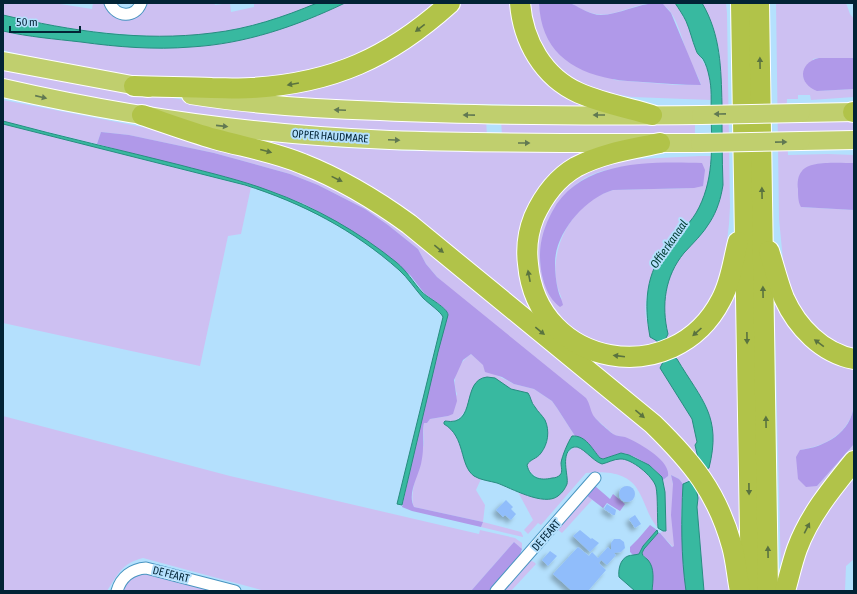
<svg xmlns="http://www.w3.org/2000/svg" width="857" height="594" font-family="'Asap Condensed',sans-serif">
	<defs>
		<filter id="shadow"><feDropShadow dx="-3.5" dy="3.5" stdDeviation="2" flood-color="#0004"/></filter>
	</defs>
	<rect width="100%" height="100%" fill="#b4e0fd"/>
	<!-- green -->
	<g fill="#cdc0f2" fill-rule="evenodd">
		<path d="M3,3h51l38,6 1,-6h13l10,12 29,-12h69l1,2 15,-2 1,9 23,-5v-4h10l1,1 4,-1h48c-33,14 -67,24 -102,30 -26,5 -53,4 -79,2 -46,-3 -88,-9 -133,-20z"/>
		<path d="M345,3h96l-87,57 -41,13 -91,8 -93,-6 -91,-16 -35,-9v-19c26,6 52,8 78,11 36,5 74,8 110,5 54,-3 106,-21 154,-44z"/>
		<path d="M460,3h56l9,40 73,63h-36l-240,-6 -66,-7 157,-49 33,-24z"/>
		<path d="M528,3h11v4l75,73 63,5h24c-2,-8 -7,-15 -10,-22 -8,-16 -13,-53 -31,-60h15l12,20 8,25 11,19 4,11 1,22 -79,-3 -39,-7 -33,-18 -22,-30z"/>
		<path d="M571,3h78c-34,7 -44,22 -78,0z"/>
		<path d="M702,3h24l1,10 3,194 -1,17 -5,43 -3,16 -16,29 -37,30 -2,-4 2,-4c-7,-29 -3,-58 16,-81 9,-10 20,-19 26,-31 6,-11 11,-25 13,-37l-3,-131c-4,-18 -9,-35 -18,-51z"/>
		<path d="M776,3h70l4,11 4,5v39h-35l-6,1 4,32 37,-2v8l-43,3 -1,-5h-12v4h-11l-1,22 68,-2v13l-67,1 1,22 40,-1 26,1v8l-38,1 -15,43 53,3v141l-15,-6 -20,-13 -20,-24 -10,-23 -6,-25 -4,-41z"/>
		<path d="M3,67l101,20 87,14 295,19 1,15 -116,-3 -182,-16 -186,-34z"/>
		<path d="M3,100l155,30 139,39 91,48 274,226 29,36 -8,5 -4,-5 -8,-4 2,9 1,62 -1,1 -13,-14 6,-4 -1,-37 -2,-12 5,-4c-18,-22 -25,-35 -54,-41l-177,-158 -11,-13 -8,-15 -30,-24 -23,-16 -47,-24 -28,-11 -76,-21 -85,-18 -28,-3 -4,12 -94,-23z"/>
		<path d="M501,120l194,1v14l-106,-2 -87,2z"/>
		<path d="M3,124l248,63 -10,47 -13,2 -28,130 -197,-43z"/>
		<path d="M252,140l95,8 69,3 184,1 -27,13 -49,90 41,84 97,17 30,63 5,23 -2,3 3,13 -1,3 -292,-245z"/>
		<path d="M700,156h11c-1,21 -5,41 -16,59 -8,12 -19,21 -28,32 -14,19 -26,52 -20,75 2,7 7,14 10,19l-10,7 -45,-2 -32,-18 -22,-24 -12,-32v-35l14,-34 25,-26 43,-17zM644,164l50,24 -81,2c-43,12 -71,68 -51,109 -5,-5 -15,-11 -18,-17 -2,-5 -2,-10 -3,-15 -4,-34 14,-71 44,-89 18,-10 39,-11 59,-14z"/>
		<path d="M736,274l5,287 -36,-91 4,-2 4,-21 -7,-42 -29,-46 -3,-2z"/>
		<path d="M774,284l10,23 70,55v43c-4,28 -28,41 -54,45l17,36 37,-42v13l-73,120z"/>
		<path d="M471,354l23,20 20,10 20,5 18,12 5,7 18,28 -4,2 -4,9 -5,26c-9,12 -31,7 -35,-8 3,-6 10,-6 14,-12 8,-9 9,-22 4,-33 -3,-5 -7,-8 -10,-13 -4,-4 -4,-10 -7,-14l-17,-4 -4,-2 -39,16c-4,12 -10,20 -23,18l-1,3 7,4 4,5 16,40 3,3 7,3 -5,11 9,15 -2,17 38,10 2,4v1l-42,-10 2,-5 -69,-15c-6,-12 7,-45 9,-59 2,-9 -1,-17 1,-25h3l3,-4 18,-3 9,-22c-6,-16 1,-31 14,-40z"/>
		<path d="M3,416l227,60 249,58 1,-4 35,8 7,5v6l-8,-7 -43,49h-206l-122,-33c-21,5 -25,16 -36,33h-104z"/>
		<path d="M576,447l5,1 21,16c5,-1 12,-5 18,-5 11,-1 33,17 36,28 3,13 1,27 2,41 -10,-11 -12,-24 -19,-36 -10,-20 -33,-21 -53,-19l-45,52 -3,-2 -10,11 -4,-4 9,-10 -15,-28 3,2 42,-4c2,-2 4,-5 4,-9 0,-12 -7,-28 9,-34z"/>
		<path d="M850,479l4,3v77l-8,7 -1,25h-54l21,-61z"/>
		<path d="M698,489l22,44 12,58h-28l-7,-84c0,-6 -1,-13 1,-18z"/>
		<path d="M586,495l6,5 -30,33 -5,-4z"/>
		<path d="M529,560l5,2 2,2 -25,27h-9z"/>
		<path d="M141,572l82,19h-103l3,-8z"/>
	</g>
	<!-- forest -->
	<g fill="#b099e9">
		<path d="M539,3c8,0 27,-2 33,1 9,4 18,11 29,11 20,0 43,-15 62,-11l8,9 30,72c-19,0 -39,-2 -58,-3 -10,-1 -21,-1 -31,-3 -43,-8 -71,-30 -73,-76z"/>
		<path d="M819,58h35v31l-37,2c-19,-7 -19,-28 2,-33z"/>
		<path d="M101,132l28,3 85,18 76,21 28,11 47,24 23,16 30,24 8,15 11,13 149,121c4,6 4,11 7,17 2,4 16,16 20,19 3,2 8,2 12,3 12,5 46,23 43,39l-5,4c-4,-11 -31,-27 -42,-27 -6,1 -12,5 -18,6l-3,-1 -19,-20 -6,-2 -18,-28 -5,-7 -18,-12 -20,-5 -12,-7 -17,-5 -2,-7 -12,-11 -8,6 -9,20 3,21 -4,13 -5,2 -18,3 -3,4h-3c-2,8 0,17 -1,25 0,5 -1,11 -2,16 -3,13 -14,30 -7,43l69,15 -2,5 -69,-16 -10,-4 23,-102 21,-87 2,-3 -4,-7 -20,-15 -14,-18 -41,-33 -37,-23 -28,-15 -34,-13 -25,-8 -148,-39z"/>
		<path d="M702,163l3,7 -2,16 -9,2 -81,2c-28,8 -58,43 -58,73 0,9 1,19 3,27 1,5 4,10 5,15l-3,2c-15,-11 -20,-34 -20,-52 0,-15 5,-30 12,-43 28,-53 99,-50 150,-49z"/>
		<path d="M854,163v47l-53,-3c-3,-5 -3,-12 -3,-18 -1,-6 0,-14 4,-18 7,-11 40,-8 52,-8z"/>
		<path d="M854,405v39l-37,42 -11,1 -8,-8 -2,-22 4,-7c25,-3 51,-17 54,-45z"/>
		<path d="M671,475l8,4 4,5 -2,32 5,75h-34c1,-10 1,-21 -4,-30 -2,-4 -4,-4 -6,-8l2,-4 14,-16h2l12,14 2,-1 -3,-31 2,-31z"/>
		<path d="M595,486l15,13 3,-5 12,10 -5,7 -13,-8 -4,5 -17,-13z"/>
		<path d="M650,525l7,5 -14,16 -4,8 -6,1 -3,-3v-5l8,-8z"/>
		<path d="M514,542l8,7 -4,11 -26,31h-21z"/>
	</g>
	<!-- water -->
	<g fill="#38b9a0" stroke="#288c80">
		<path d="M317,3h28c-48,23 -100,41 -154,44 -36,3 -74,0 -110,-5 -26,-3 -52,-5 -78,-11v-16c68,16 139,27 209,18 36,-4 72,-16 105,-30z"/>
		<path d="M675,3h27c19,32 19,66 20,101 0,27 0,54 1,81 -2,13 -6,26 -13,37 -7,12 -17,21 -26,31 -19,23 -23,52 -16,81l-2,4 8,19 3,2c25,42 45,57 32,109l-4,2 -8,23 1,5 -1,9 7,84h-18c-5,-35 -5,-71 -3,-107l7,-3 8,-23 -3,-13 2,-3 -5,-23 -32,-51 4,-8 -7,-19 -7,-4c-6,-33 -5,-64 18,-91 9,-11 20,-20 28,-33 18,-31 16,-65 15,-100 0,-12 1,-25 -2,-37 -1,-5 -3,-12 -6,-17 -3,-3 -6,-5 -7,-9 -4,-10 -6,-20 -10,-29 -3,-6 -7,-12 -11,-18z"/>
		<path d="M3,121c59,16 118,29 177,44 30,8 61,15 90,26 45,16 89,41 126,71 11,9 17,20 26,30 6,6 26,16 26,23l-10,37 -36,153 -5,-1 46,-187c-2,-5 -15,-14 -20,-19 -8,-9 -15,-20 -24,-28 -45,-40 -97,-67 -154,-85l-242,-61z"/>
		<path d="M487,377l8,1 16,11 17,4c3,4 3,10 7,14 3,5 7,8 10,13 5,11 3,24 -4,33 -4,6 -11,6 -14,12 3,13 13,16 25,13 3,0 6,-1 8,-3 3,-3 1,-8 1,-12 1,-7 7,-21 11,-27 14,-1 20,13 28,22l3,1 18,-6 8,2 20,10 13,12 3,15 1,39h-3l-5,-3c-1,-12 0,-31 -2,-41 -3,-11 -25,-29 -36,-28 -6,0 -13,4 -18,5 -10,-3 -20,-19 -28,-17 -15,5 -5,29 -7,37 -2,5 -5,9 -9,12 -14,11 -47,-8 -61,-13 -7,-2 -17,-3 -23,-7 -15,-11 -8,-39 -30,-52v-2l1,-1c33,6 15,-41 42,-44z"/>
		<path d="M657,530l1,3 -14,16 -2,4c1,4 3,4 6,7 7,8 5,21 4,31h-17l-16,-14c-1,-7 1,-18 9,-21 3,-1 7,-1 11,-2l4,-8z"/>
	</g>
	<!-- building -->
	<g fill="#90bdfb" filter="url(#shadow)">
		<circle cx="627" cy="494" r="8"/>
		<path d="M506,500l7,7 -2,2 5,5 -5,6 -6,-5 -2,2 -7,-7z"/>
		<path d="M607,504l9,6 -1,5h-2l-9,-6z"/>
		<path d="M635,515l6,9 -6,4 -6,-9z"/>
		<path d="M580,530l11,9 1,-1 7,5 -9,9 -17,-16z"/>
		<path d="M614,539h6l4,3 1,6 -4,4 -7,1 2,2 -9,10 -6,-5 -2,3 7,7 -18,21h-16l-19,-17 25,-27 11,9 3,-4 6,6 10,-11 3,3v-7z"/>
		<path d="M550,551l7,5 -9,10 -6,-6z"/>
	</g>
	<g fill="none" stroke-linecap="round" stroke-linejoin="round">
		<defs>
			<g id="minor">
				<path d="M110,3c6,14 25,16 31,0"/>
				<path d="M117,591c4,-14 15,-22 29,-23l89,23"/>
				<path d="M496,591l99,-113"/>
			</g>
			<g id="trunk">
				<path d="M3,61l145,27"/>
				<path d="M3,88c127,29 257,47 387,52 103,4 207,3 310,3"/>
				<path d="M191,95c62,10 126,14 189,16 107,5 214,5 321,4"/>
				<path d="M801,113l53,-1"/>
				<path d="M801,141l53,-1"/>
			</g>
			<g id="motorway">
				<path d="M520,3c3,38 23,74 59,90 23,10 49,15 73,22"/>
				<path d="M741,3l10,588"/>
				<path d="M759,3l9,588"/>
				<path d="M134,86c26,1 52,1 78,2 13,0 27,1 40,0 81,-5 137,-30 198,-85"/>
				<path d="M853,112h1"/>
				<path d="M142,115c24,8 48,17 73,24 29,8 60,13 88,25 38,15 73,36 106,60l244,200c39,38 64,68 79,122 4,14 5,30 8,45"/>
				<path d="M660,143c-28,6 -58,10 -84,24 -19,11 -33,30 -42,50 -6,15 -8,31 -6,47 9,104 146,127 193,36 10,-18 12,-39 17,-58"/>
				<path d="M769,251c5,15 9,32 15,47 13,29 38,55 70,61"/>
				<path d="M785,591c4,-14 7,-28 12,-42 12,-33 35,-61 57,-88"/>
			</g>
		</defs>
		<!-- minor casing -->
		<use href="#minor" stroke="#4895c1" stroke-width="13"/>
		<!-- trunk casing -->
		<use href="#trunk" stroke="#fff" stroke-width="20"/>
		<!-- motorway casing -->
		<use href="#motorway" stroke="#fff" stroke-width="22"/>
		<!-- minor -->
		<use href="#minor" stroke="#fff" stroke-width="11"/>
		<!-- trunk -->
		<use href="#trunk" stroke="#c0cf6e" stroke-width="18"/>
		<!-- motorway -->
		<use href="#motorway" stroke="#b1c349" stroke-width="20"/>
		<defs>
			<g id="trunk-bridge">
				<path d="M701,115l100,-2"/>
				<path d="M700,143l101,-2"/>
			</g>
		</defs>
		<!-- trunk-bridge casing -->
		<use href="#trunk-bridge" stroke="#fff" stroke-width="20" stroke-linecap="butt"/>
		<!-- trunk-bridge -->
		<use href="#trunk-bridge" stroke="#c0cf6e" stroke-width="18"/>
	</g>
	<!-- one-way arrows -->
	<defs><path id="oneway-solid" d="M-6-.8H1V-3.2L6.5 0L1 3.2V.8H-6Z"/></defs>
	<g fill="#5a733f">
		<use href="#oneway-solid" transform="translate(420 28) rotate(142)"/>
		<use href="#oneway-solid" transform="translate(760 63) rotate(-91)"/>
		<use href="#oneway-solid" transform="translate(293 84) rotate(170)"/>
		<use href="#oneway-solid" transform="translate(266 151) rotate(15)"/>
		<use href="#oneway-solid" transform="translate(337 179) rotate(26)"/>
		<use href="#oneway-solid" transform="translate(762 193) rotate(-91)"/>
		<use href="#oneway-solid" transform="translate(439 249) rotate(39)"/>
		<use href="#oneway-solid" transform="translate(529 276) rotate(-101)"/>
		<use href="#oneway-solid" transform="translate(763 292) rotate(-91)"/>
		<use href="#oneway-solid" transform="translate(540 331) rotate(39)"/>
		<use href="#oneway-solid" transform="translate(697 332) rotate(138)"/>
		<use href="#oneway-solid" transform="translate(747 338) rotate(89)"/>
		<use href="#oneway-solid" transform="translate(819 343) rotate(-144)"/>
		<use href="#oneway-solid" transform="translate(619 356) rotate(-173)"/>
		<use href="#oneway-solid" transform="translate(640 414) rotate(40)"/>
		<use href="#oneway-solid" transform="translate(766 422) rotate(-91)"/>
		<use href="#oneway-solid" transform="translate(749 489) rotate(89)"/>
		<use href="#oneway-solid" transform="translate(807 528) rotate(-63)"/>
		<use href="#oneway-solid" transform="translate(768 552) rotate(-91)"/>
	</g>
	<g fill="#617952">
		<use href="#oneway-solid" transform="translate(41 97) rotate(13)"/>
		<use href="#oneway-solid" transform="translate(340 110) rotate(-177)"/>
		<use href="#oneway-solid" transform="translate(720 114) rotate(179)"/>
		<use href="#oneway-solid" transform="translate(469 115) rotate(-179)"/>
		<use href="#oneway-solid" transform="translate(599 115) rotate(-180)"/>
		<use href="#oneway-solid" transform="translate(222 126) rotate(6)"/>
		<use href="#oneway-solid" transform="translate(394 140) rotate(2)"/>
		<use href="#oneway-solid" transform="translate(781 142) rotate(-1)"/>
		<use href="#oneway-solid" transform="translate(524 143)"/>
	</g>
	<g text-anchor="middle" stroke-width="4" stroke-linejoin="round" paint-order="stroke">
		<!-- street labels -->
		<g font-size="11" fill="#022335" stroke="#b4e0fd">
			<text transform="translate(330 136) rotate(4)" y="4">OPPER HAUDMARE</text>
			<text transform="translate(546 535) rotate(-49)" y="4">DE FEART</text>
			<text transform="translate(171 574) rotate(14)" y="4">DE FEART</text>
		</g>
		<!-- water labels -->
		<g font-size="12" font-style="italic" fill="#013c32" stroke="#b4e0fd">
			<text transform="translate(669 244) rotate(-55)" y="4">Offierkanaal</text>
		</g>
	</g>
	<!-- border -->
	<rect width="857" height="594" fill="none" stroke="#022335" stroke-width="8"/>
	<!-- scale -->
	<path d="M10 26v6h70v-6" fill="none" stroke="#022335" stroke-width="2"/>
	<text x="16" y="26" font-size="12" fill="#022335" stroke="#b4e0fd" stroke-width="3" paint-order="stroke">50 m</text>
</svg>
